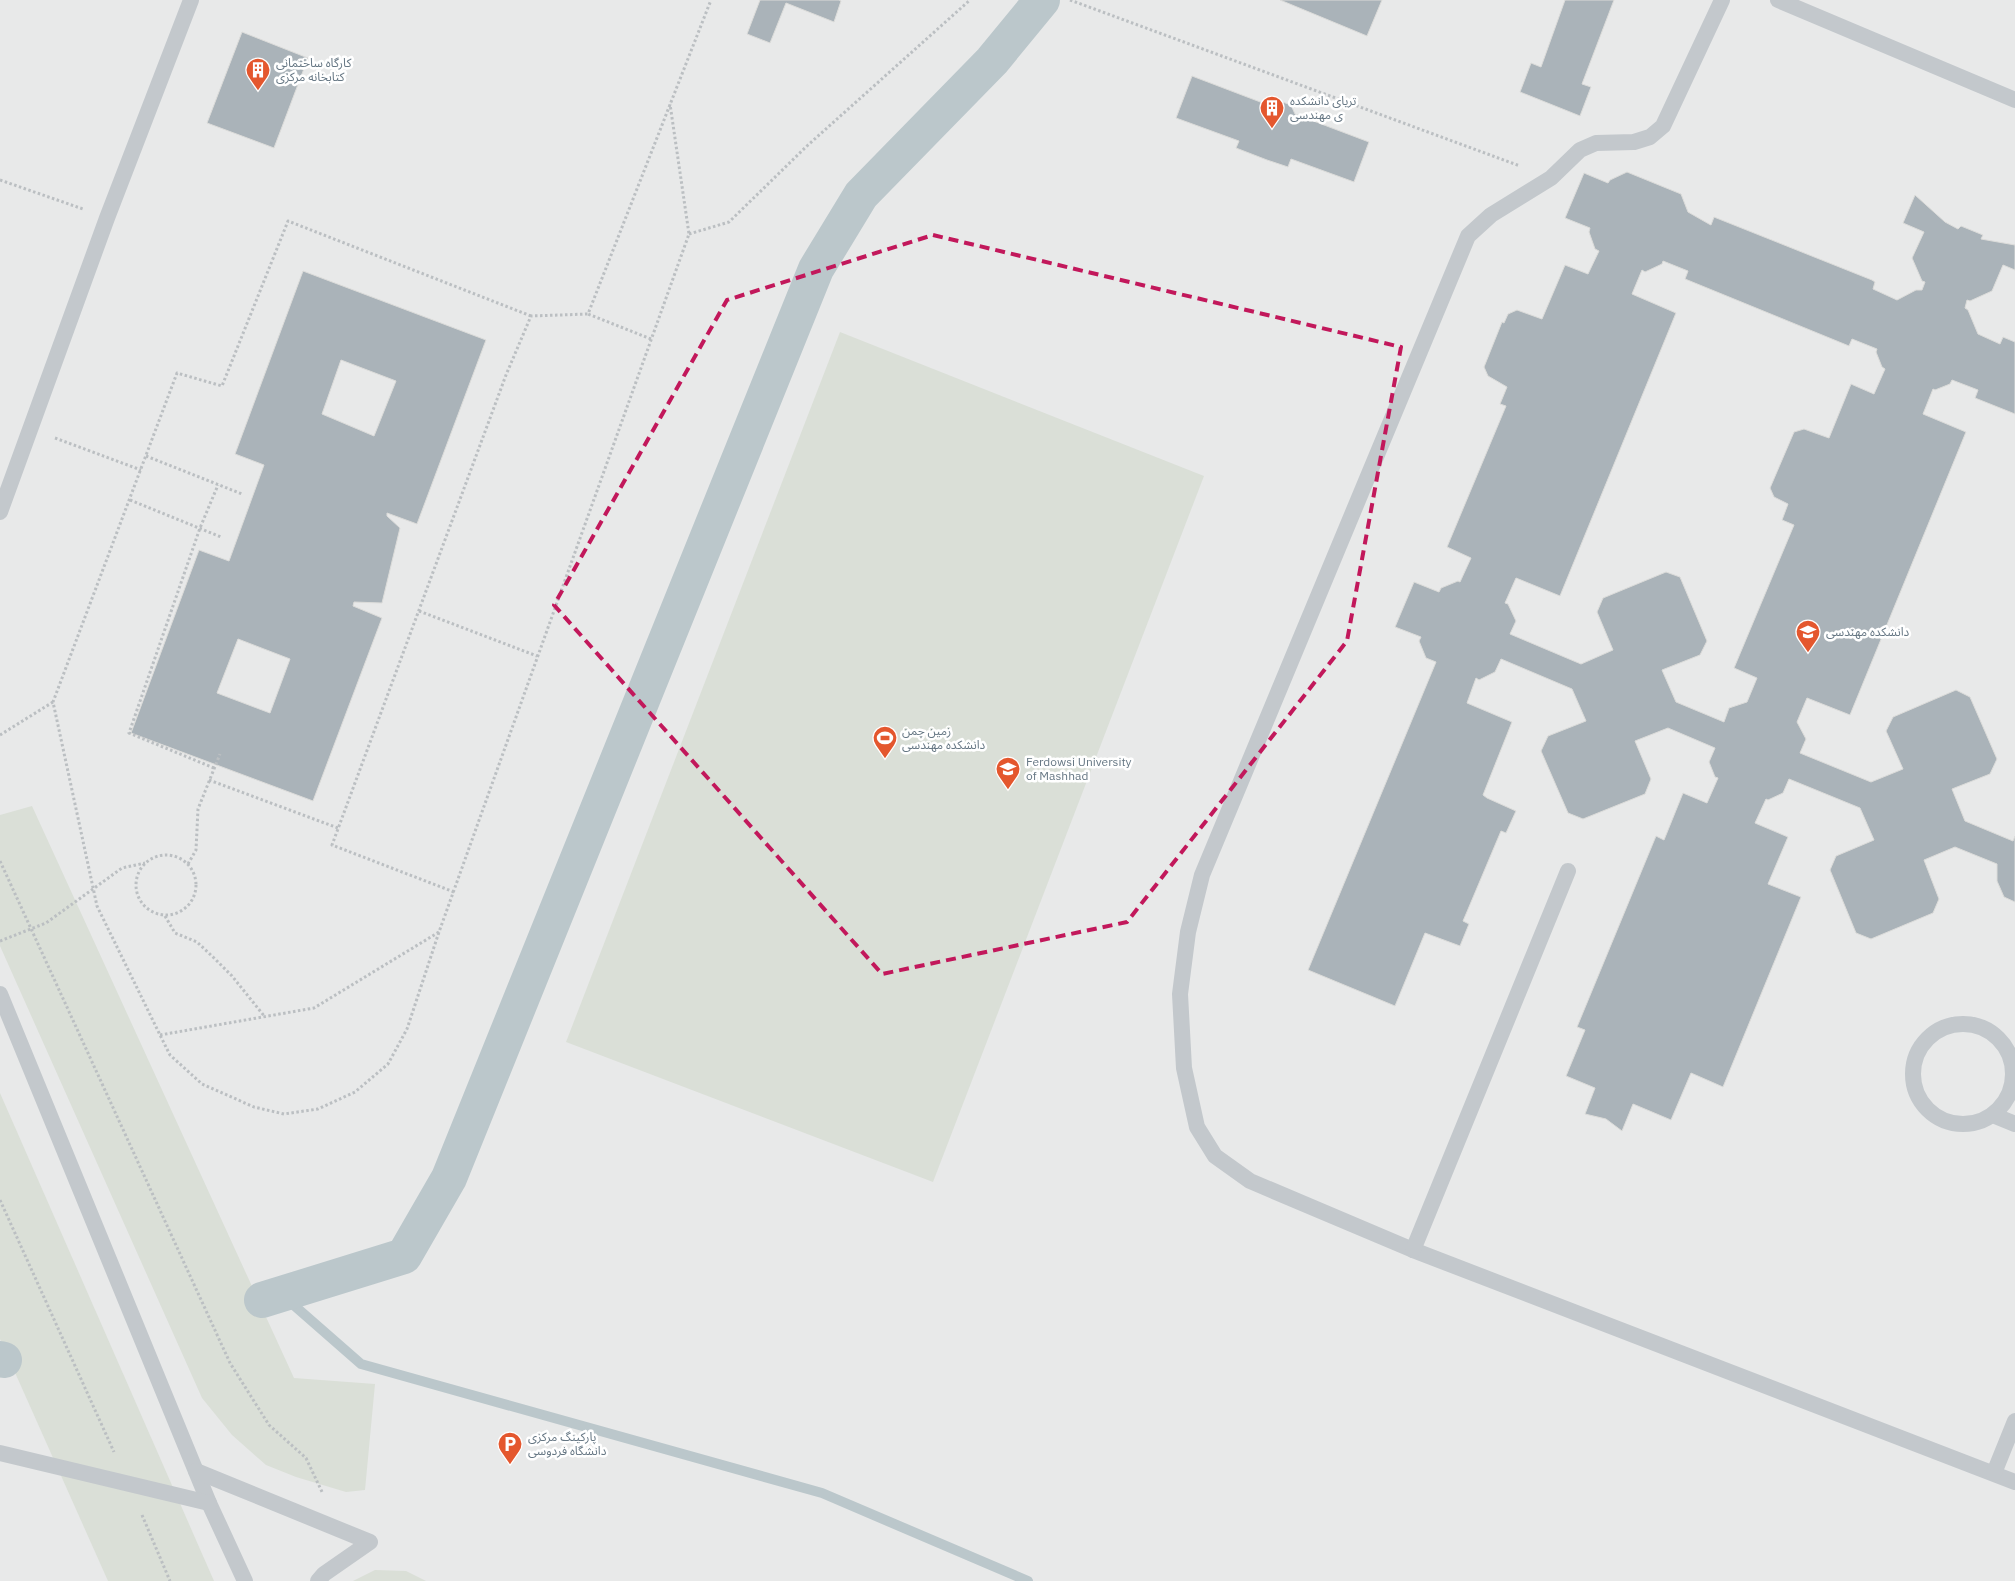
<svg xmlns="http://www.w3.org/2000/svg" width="2015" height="1581" font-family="'IBM Plex Sans','Noto Sans Arabic',sans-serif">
	<rect width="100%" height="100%" fill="#fafaf8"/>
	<!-- built -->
	<rect fill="#e8e9e9" x="0" y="0" width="2015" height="1581"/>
	<!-- grass -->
	<g fill="#dadfd7">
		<path d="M840,332l364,144 -271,706 -367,-140z"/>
		<path d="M32,806l262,572 81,6 -10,106 -19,2 -50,-15 -30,-12 -34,-30 -30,-37 -202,-452v-131z"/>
		<path d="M0,1093l214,488h-106l-108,-242z"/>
		<path d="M375,1570l31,1 20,10h-73z"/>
	</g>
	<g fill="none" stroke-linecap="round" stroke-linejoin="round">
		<!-- stream -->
		<path stroke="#bbc7cb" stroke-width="10" d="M281,1294l80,70 461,129 206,88"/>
		<!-- canal -->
		<g stroke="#bbc7cb" stroke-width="36">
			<path d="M262,1300l142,-44 45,-78 367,-909 45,-74 131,-134 50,-61"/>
			<path d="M0,1359l4,1"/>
		</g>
	</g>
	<!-- building -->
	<g fill="#aab3b9" stroke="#dcdcda" fill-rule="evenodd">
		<path d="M760,0h79l2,1 -7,21 -48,-19 -16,40 -23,-9z"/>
		<path d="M1280,0h102l-15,36z"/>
		<path d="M1565,0h49l-32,84 9,3 -11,29 -60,-24 11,-29 10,4z"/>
		<path d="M242,32l66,26 -34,90 -67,-25z"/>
		<path d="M1192,76l71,27 11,-4 17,6 4,9 74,28 -15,40 -63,-23 -3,8 -21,-7 -31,-12 3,-7 -63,-23z"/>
		<path d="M1627,172l54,22 7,18 21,12 2,1 3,-8 158,63 3,2 -2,7 24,11 19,-10h6l3,-8 -3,-1 -10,-23 12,-26 -21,-9 12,-28 30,27 13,7 3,-3 22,9 -2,4 34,6v25l-12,-5 -11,26 -22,10 -3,-1 -2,8 3,2 10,24 22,10 3,-7 12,5v72l-40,-16 3,-8 -26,-10 -2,4 -15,6 -2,-1 -10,25 43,18 -116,283 -43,-17 -10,24 9,17 -6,14 71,29 32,-13 -17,-38 7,-14 63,-27 14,7 27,62 -7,15 -38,15 13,32 48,20 2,-5v66l-11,-5 -7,-16v-17l-42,-17 -31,13 15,39 -6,14 -62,26 -15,-6 -26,-63 6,-14 38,-16 -14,-32 -71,-29 -6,14 -15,7 -2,-1 -11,24 33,14 -20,47 33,13 -78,190 -32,-14 -20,47 -38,-16 -11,27 -16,-12 -21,-5 10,-26 -29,-12 19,-46 -8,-3 79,-191 8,4 19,-47 24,10 11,-25 -3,-1 -6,-15 6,-14 -47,-20 -33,13 16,38 -6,15 -62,25 -15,-6 -27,-62 7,-15 38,-15 -14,-32 -71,-30 -6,13 -16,8 -3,-2 -9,25 45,19 -29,73 4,3 29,13 -10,22 -5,-2 -35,83 -3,7 6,3 -9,22 -35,-13 -30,73 -87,-36 128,-308 -10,-4 -7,-17 2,-4 -26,-10 19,-45 25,10 2,-4 17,-7 2,1 11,-24 -24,-11 59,-141 -6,-2 7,-17 -19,-11 -4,-9 18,-45 2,1 4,-9 9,-4 25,9 23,-54 23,9 11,-23 -4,-2 -6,-17 1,-4 -25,-10 19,-45 24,10 2,-3zM1663,261l25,10 -3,8 164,67 3,-7 25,10 -1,3 6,15 3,2 -11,25 -23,-10 -22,54 -25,-9 -10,3 -24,56 4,9 14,7 -6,16 12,5 -60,143 23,10 -10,24 -18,6 -5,14 -48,-20 -14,-32 38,-15 7,-14 -27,-64 -14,-5 -63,26 -6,14 16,38 -32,14 -71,-30 6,-13 -8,-17 -3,-1 11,-25 44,18 116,-283 -44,-19 10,-24 3,2 17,-8z"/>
		<path d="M303,271l183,69 -69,184 -30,-11v3l13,12 -18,75 -28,-1 -1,4 29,12 -69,183 -182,-68 68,-183 30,11 35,-96 -29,-11zM341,360l55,21 -22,55 -52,-22zM238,639l52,20 -20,54 -53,-20z"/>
	</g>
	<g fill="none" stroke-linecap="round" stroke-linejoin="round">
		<!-- path -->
		<g stroke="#bbbfc2" stroke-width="3" stroke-dasharray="2.5 2.5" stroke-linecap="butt">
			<path d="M1070,0l450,166"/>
			<path d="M0,180l83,29"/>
			<path d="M689,234l40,-12 79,-77 162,-145"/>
			<path d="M531,316l-243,-95 -66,165 -45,-13 -124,329 44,204 63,129 10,20 32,29 52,23 30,7 34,-5 37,-17 33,-28 19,-35 32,-97 250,-698 -19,-130"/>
			<path d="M651,339l-63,-25 123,-314"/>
			<path d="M55,438l86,32"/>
			<path d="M146,456l96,38"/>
			<path d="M130,500l91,37"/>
			<path d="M419,611l118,45"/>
			<path d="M0,735l53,-33"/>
			<path d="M214,768l-85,-35 71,-205 18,-43"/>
			<path d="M209,780l129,48"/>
			<circle cx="166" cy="885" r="30"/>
			<path d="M0,861l230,502 39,62 37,33 17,36"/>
			<path d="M188,864l8,-14 2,-41 22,-55"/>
			<path d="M454,892l-122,-47 174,-470 25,-59 57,-2"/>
			<path d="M165,916l10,17 22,9 16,15 19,19 33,41"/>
			<path d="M0,941l46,-18 76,-55 23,-5"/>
			<path d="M160,1035l154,-27 125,-76"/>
			<path d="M0,1200l114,252"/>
			<path d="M142,1515l28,66"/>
		</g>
		<!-- service -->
		<g stroke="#c3c8cc" stroke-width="16">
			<path d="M1722,0l-59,126 -13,11 -16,5 -38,1 -16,7 -29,28 -60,37 -23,21 -266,639 -14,57 -8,62 4,74 13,59 18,29 35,25 163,69 602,232"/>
			<path d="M1778,0l237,100"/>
			<path d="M0,512l107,-294 84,-218"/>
			<path d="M0,994l209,509 36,78"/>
			<circle cx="1963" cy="1074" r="50"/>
			<path d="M1993,1115l22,9"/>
			<path d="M1413,1250l155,-379"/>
			<path d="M0,1453l209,50"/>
			<path d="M196,1471l174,71 -46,32 -6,7"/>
			<path d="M1994,1473l21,-52"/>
		</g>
	</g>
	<!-- marked area -->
	<path fill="none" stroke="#c2185b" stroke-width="4" stroke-dasharray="10 6" stroke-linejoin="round" d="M933,235l468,112 -54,294 -220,281 -245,52 -328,-369 173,-305z"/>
	<!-- icons -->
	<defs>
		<symbol id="building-pin" viewBox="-11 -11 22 30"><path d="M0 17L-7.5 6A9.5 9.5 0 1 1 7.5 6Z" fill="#e4572e" stroke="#fff"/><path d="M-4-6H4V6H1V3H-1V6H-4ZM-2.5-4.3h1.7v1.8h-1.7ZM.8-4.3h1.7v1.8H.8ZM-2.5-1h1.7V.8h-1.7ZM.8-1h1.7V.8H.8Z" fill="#fff"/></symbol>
		<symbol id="university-pin" viewBox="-11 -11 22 30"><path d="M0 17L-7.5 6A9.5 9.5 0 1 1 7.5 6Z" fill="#e4572e" stroke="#fff"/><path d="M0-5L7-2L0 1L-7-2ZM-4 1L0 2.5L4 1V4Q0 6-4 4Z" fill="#fff"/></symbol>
		<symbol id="stadium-pin" viewBox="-11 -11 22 30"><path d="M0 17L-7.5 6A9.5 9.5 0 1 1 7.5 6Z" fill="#e4572e" stroke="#fff"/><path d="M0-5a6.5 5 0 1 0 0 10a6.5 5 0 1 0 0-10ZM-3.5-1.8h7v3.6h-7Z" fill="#fff"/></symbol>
		<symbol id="parking-pin" viewBox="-11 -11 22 30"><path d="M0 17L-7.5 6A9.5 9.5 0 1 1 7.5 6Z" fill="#e4572e" stroke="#fff"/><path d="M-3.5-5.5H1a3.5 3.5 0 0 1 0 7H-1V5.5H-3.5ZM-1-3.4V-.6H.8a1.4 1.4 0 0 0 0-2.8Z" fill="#fff"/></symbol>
	</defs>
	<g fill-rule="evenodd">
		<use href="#building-pin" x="244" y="56" width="28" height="38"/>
		<use href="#building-pin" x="1258" y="94" width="28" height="38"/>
		<use href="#university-pin" x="1794" y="618" width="28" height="38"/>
		<use href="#stadium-pin" x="871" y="724" width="28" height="38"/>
		<use href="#university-pin" x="994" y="755" width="28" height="38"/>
		<use href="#parking-pin" x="496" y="1430" width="28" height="38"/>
	</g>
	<g text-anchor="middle" stroke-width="5" stroke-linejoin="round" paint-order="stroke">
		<!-- poi labels -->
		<g font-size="12" fill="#657683" stroke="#fff" text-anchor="start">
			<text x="276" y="67">کارگاه ساختمانی<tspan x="276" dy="14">کتابخانه مرکزی</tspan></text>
			<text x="1290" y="105">تریای دانشکده<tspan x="1290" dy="14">ی مهندسی</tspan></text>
			<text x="1826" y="636">دانشکده مهندسی</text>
			<text x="902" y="735">زمین چمن<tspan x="902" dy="14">دانشکده مهندسی</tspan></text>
			<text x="1026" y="766">Ferdowsi University<tspan x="1026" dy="14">of Mashhad</tspan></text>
			<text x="528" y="1441">پارکینگ مرکزی<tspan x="528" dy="14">دانشگاه فردوسی</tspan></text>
		</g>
	</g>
</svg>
